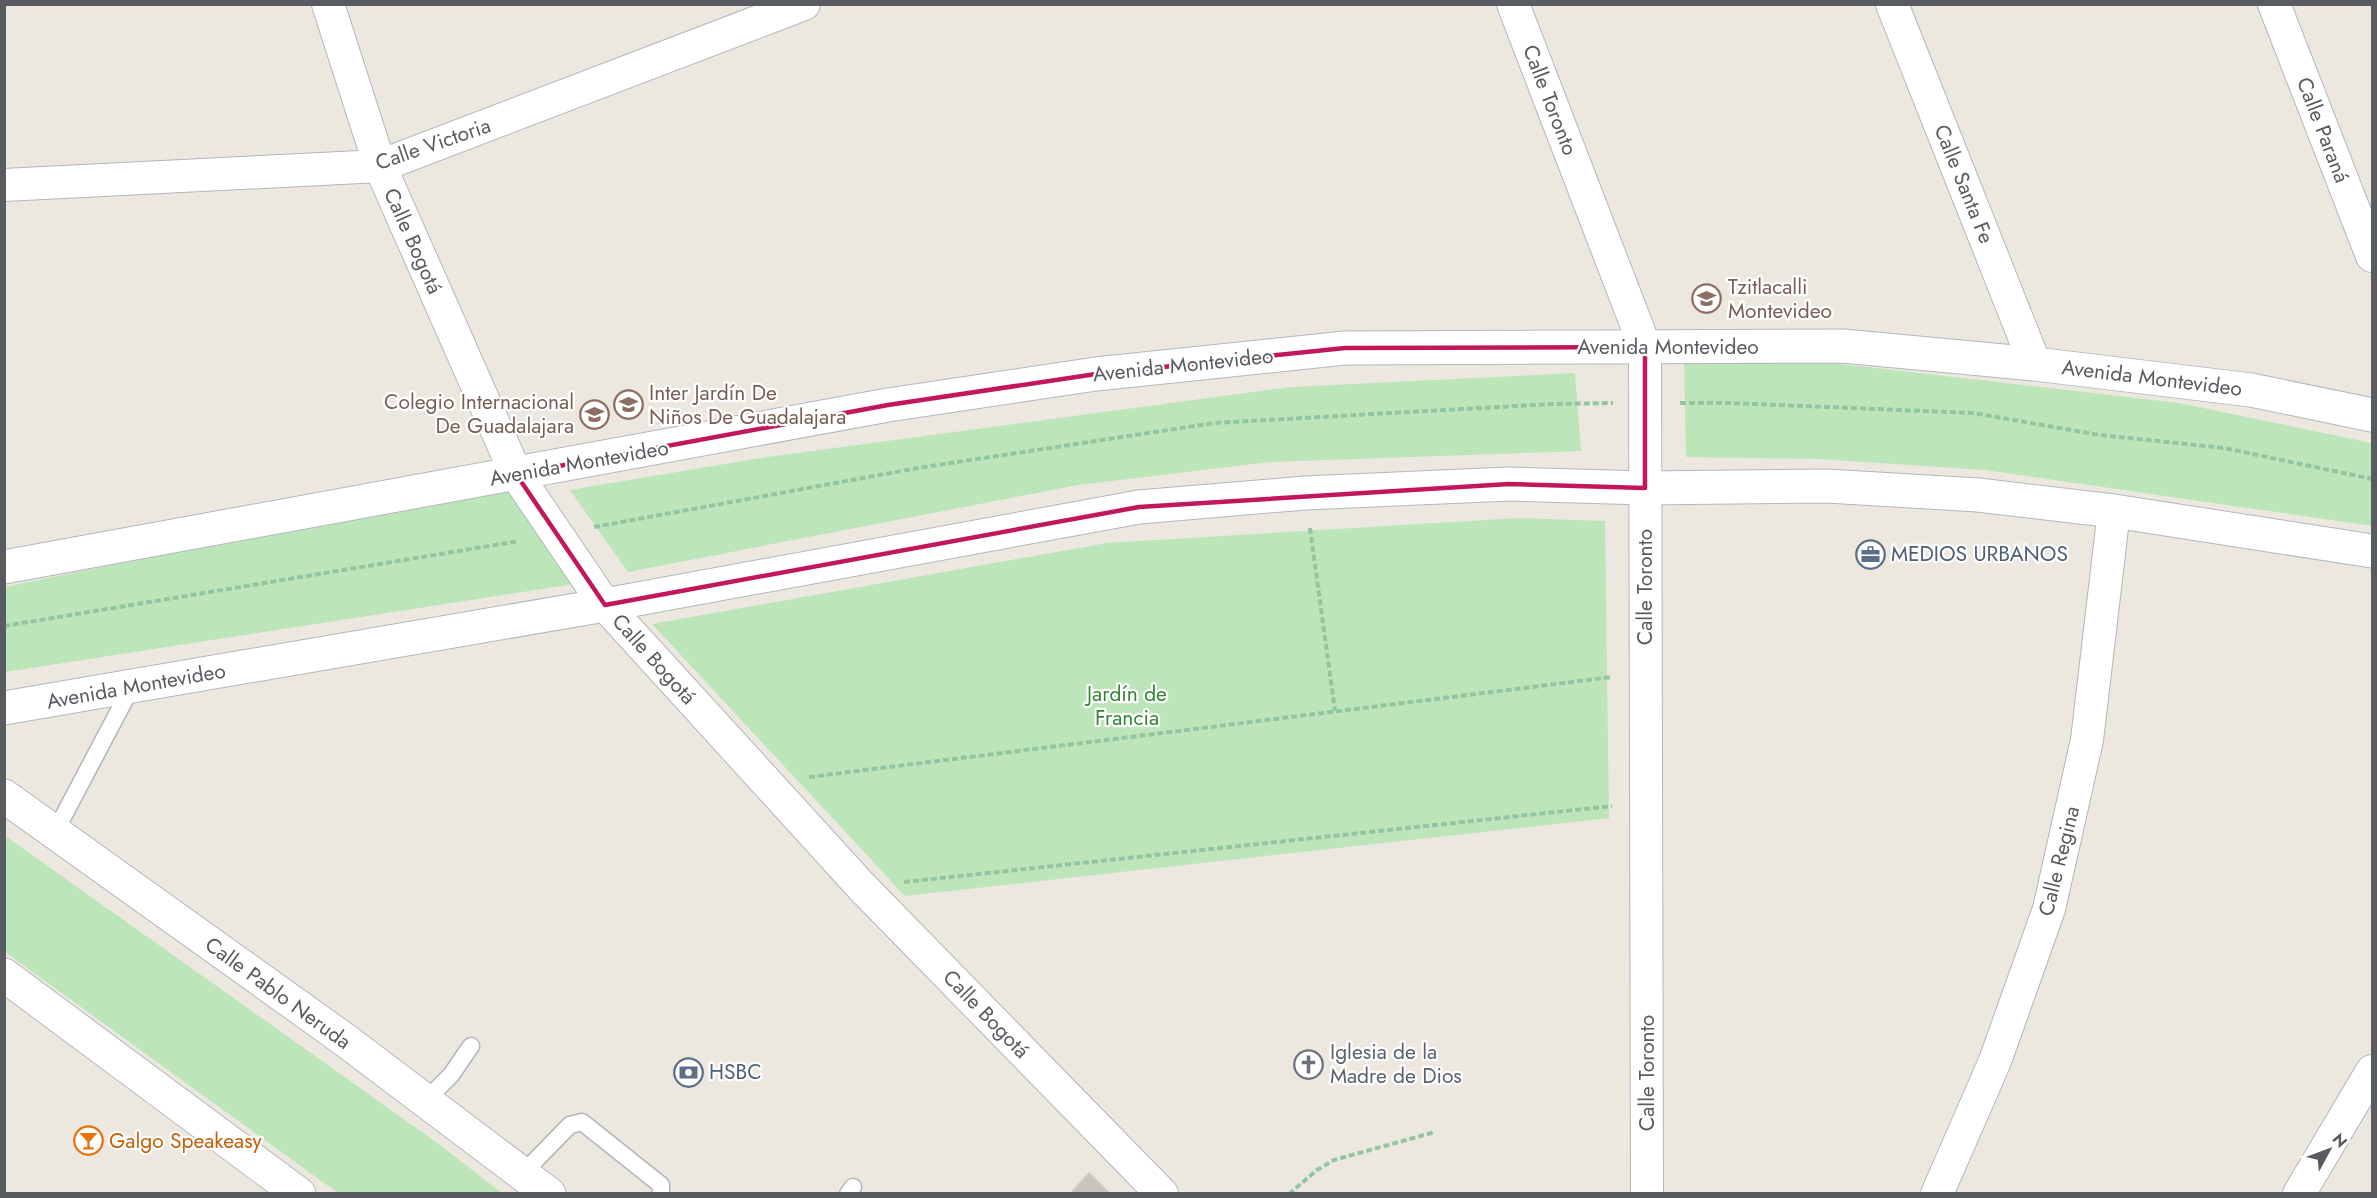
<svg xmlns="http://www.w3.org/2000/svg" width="2377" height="1198" font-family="Jost,sans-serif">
	<rect width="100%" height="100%" fill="#ece8df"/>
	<!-- green -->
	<g fill="#bce5ba">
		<path d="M1684,358l131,3 364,42 193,40v83l-387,-56 -165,-11 -134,-2z"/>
		<path d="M1575,373l6,78 -311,11 -192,23 -450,87 -58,-82 197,-33 524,-70z"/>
		<path d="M502,484l72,100 -569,88v-85z"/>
		<path d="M1518,518l87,3 4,297 -704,78 -253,-272 455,-81z"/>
		<path d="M4,835l432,307 66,51h-164l-333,-241z"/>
	</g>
	<!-- building -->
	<path fill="#c8c5be" stroke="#d0cabd" stroke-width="1.5" d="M1089,1173l21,21h-40z"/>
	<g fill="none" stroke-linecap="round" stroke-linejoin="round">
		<defs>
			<g id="lane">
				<path d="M55,832l77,-146"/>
				<path d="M425,1101l26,-26 20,-29"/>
				<path d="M523,1173l47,-48 12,-3 79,63v9"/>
				<path d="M848,1194l5,-7"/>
			</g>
			<g id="street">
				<path d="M328,4l52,162 136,308 89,131 256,281 301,308"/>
				<path d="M1513,4l132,343 2,847"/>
				<path d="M1892,4l143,360"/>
				<path d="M2274,4l98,252"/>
				<path d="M4,185l376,-19 424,-162"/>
				<path d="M1937,1194l58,-133 54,-152 38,-169 27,-229"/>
				<path d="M2299,1194l73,-123"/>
			</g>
			<g id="secondary">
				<path d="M4,567l884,-162 208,-31 249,-26 498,-2 192,18 216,26 121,25"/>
				<path d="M4,708l601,-103 534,-98 166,-14 204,-9 136,4 182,-2 151,9 136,16 258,40"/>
				<path d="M4,796l341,244 204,154"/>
				<path d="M4,975l295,219"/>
			</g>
		</defs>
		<!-- lane casing -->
		<use href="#lane" stroke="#b2b6bb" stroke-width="19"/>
		<!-- street casing -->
		<use href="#street" stroke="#b2b6bb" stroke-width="34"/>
		<!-- secondary casing -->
		<use href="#secondary" stroke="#b3b7bd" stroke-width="35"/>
		<!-- path -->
		<g stroke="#93c6a0" stroke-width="4" stroke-dasharray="6 3" stroke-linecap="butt">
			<path d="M1680,403h50l243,10 127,22 124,13 148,31"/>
			<path d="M594,527l324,-59 296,-45 339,-19 60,-1"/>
			<path d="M1310,528l25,183"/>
			<path d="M4,626l515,-85"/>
			<path d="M809,777l803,-100"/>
			<path d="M904,882l708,-76"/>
			<path d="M1289,1194l28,-24 17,-10 101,-28"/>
		</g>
		<!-- lane -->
		<use href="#lane" stroke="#fff" stroke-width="16"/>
		<!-- street -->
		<use href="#street" stroke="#fff" stroke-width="32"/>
		<!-- secondary -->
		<use href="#secondary" stroke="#fff" stroke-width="33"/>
	</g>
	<!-- marked area -->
	<path fill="none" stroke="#c2185b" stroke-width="4.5" stroke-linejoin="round" d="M1645,347v141l-136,-4 -370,23 -534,98 -89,-131 372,-69 208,-31 249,-26z"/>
	<!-- icons -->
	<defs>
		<symbol id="school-ring" viewBox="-11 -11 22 22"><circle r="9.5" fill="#fff" stroke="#8d6e63" stroke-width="1.5"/><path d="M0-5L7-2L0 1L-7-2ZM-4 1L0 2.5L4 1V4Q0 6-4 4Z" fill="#8d6e63"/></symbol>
		<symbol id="office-ring" viewBox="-11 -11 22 22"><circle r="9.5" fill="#fff" stroke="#5c6f8a" stroke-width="1.5"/><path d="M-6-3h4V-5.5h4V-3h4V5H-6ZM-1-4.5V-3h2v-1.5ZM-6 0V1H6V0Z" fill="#5c6f8a"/></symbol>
		<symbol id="church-ring" viewBox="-11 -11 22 22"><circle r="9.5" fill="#fff" stroke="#6b7280" stroke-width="1.5"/><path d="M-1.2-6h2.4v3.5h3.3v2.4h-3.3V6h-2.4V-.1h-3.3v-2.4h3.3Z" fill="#6b7280"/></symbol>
		<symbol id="bank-ring" viewBox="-11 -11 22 22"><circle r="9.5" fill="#fff" stroke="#5c6f8a" stroke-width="1.5"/><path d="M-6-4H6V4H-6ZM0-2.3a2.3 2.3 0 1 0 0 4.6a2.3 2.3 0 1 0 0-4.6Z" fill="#5c6f8a"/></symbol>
		<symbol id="bar-ring" viewBox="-11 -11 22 22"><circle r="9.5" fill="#fff" stroke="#e8710a" stroke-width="1.5"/><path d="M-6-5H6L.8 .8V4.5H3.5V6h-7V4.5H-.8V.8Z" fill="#e8710a"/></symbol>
	</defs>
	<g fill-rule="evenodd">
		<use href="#school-ring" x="1690" y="282" width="33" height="33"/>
		<use href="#school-ring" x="612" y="388" width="33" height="33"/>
		<use href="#school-ring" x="578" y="398" width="33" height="33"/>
		<use href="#office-ring" x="1854" y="538" width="33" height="33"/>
		<use href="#church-ring" x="1292" y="1048" width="33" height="33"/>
		<use href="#bank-ring" x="672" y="1056" width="33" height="33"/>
		<use href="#bar-ring" x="72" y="1124" width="33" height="33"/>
	</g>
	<g text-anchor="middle" stroke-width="4.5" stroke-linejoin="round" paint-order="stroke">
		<!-- street labels -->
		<g font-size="21" fill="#585c61" stroke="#fff">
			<text transform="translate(1550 100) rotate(69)" y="7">Calle Toronto</text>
			<text transform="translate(2323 130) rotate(69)" y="7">Calle Paraná</text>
			<text transform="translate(433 144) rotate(-19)" y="7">Calle Victoria</text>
			<text transform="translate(1964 184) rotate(68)" y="7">Calle Santa Fe</text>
			<text transform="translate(413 241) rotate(66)" y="7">Calle Bogotá</text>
			<text x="1668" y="354">Avenida Montevideo</text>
			<text transform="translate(1183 365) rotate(-6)" y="7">Avenida Montevideo</text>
			<text transform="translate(2152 378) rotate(7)" y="7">Avenida Montevideo</text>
			<text transform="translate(579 463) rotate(-10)" y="7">Avenida Montevideo</text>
			<text transform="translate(1645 587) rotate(-90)" y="7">Calle Toronto</text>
			<text transform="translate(654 659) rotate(48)" y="7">Calle Bogotá</text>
			<text transform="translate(136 686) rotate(-10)" y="7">Avenida Montevideo</text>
			<text transform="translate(2059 861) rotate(-76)" y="7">Calle Regina</text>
			<text transform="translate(278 993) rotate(36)" y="7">Calle Pablo Neruda</text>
			<text transform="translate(986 1014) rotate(46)" y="7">Calle Bogotá</text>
			<text transform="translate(1647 1073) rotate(-90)" y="7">Calle Toronto</text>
		</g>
		<!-- education labels -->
		<g font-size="21" fill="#785e54" stroke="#fff" text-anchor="start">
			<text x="1728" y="294">Tzitlacalli<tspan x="1728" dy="24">Montevideo</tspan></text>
			<text x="649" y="400">Inter Jardín De<tspan x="649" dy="24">Niños De Guadalajara</tspan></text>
			<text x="574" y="409" text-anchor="end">Colegio Internacional<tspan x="574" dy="24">De Guadalajara</tspan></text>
		</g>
		<!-- service labels -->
		<g font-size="21" fill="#4e5e75" stroke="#fff" text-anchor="start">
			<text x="1891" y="561">MEDIOS URBANOS</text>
			<text x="709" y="1079">HSBC</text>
		</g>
		<!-- park labels -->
		<g font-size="21" fill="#338533" stroke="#fff">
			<text x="1127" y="701">Jardín de<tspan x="1127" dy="24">Francia</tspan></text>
		</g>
		<!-- worship labels -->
		<g font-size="21" fill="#5b616d" stroke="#fff" text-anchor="start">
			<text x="1330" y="1059">Iglesia de la<tspan x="1330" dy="24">Madre de Dios</tspan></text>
		</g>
		<!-- food labels -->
		<g font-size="21" fill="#c56008" stroke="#fff" text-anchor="start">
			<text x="109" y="1148">Galgo Speakeasy</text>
		</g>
	</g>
	<!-- border -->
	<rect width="2377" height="1198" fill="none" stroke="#585c61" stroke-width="12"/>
	<!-- north arrow -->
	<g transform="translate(2329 1150) rotate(49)" stroke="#ffffff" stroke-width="4.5" paint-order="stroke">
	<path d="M0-4.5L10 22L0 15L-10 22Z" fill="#585c61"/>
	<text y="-9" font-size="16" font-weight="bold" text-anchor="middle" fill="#585c61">N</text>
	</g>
</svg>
